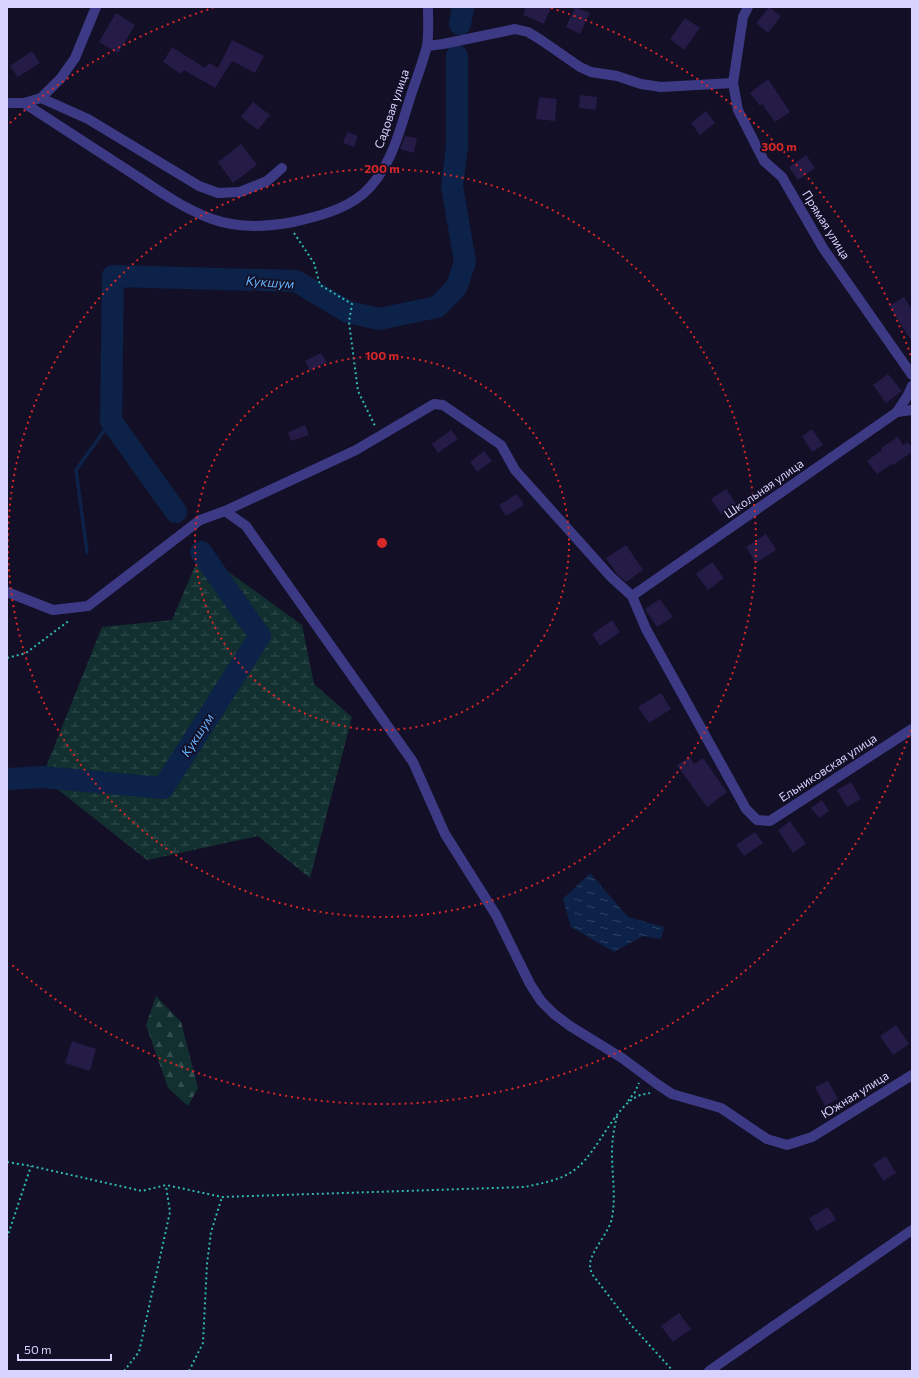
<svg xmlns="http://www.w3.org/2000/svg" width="919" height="1378" font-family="Commissioner,sans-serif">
	<defs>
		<pattern id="forest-firs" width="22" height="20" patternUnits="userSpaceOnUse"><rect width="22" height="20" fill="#12302f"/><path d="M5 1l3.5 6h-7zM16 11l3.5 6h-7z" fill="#344d4e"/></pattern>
		<pattern id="wetland-marsh" width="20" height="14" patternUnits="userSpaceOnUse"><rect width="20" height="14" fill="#12302f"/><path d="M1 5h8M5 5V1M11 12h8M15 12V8" fill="none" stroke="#344d4e"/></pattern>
		<pattern id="water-ripples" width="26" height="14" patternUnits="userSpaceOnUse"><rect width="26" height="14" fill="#0c2248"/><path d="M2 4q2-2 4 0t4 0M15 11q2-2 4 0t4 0" fill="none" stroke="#2f4163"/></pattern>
	</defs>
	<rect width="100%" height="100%" fill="#130f26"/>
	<!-- forest -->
	<path fill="url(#forest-firs)" d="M156,996l25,26 17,66 -10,18 -20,-18 -22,-63z"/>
	<!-- wetland -->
	<path fill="url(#wetland-marsh)" d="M201,552l101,73 12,59 38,33 -42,161 -52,-42 -111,24 -105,-83 60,-150 70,-7z"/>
	<!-- water -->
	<path fill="url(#water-ripples)" d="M590,873l38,44 36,10 -3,12 -18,-3 -29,16 -43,-25 -8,-28z"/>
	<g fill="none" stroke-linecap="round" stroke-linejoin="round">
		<!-- stream -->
		<path stroke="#0c2248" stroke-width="3.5" d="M87,552l-11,-82 35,-49"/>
		<!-- river -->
		<g stroke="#0c2248" stroke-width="22">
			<path d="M460,24l3,-17"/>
			<path d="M176,512l-65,-91 2,-145 183,5 52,31 31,7 58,-12 19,-19 9,-26 -13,-76 5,-39v-91"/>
			<path d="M7,779l35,-2 121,11 97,-152 -59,-84"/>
		</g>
	</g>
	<!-- building -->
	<g fill="#241b47">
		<path d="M526,7h25l-7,17 -21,-9z"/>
		<path d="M575,7l15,6 -10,21 -14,-7z"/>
		<path d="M769,7l12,9 -13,17 -12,-10z"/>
		<path d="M116,13l19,12 -17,28 -19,-11z"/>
		<path d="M685,18l15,10 -16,22 -14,-11z"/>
		<path d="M232,40l32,16 -9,17 -23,-12 -17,27 -31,-18 -3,4 -18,-12 9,-15 33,21 4,-5 9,5z"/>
		<path d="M32,51l8,12 -22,14 -8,-11z"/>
		<path d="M768,79l22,33 -15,10 -13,-18 -2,2 -10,-13z"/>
		<path d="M580,95l17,2 -1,13 -17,-2z"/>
		<path d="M539,97l18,2 -2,22 -19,-2z"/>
		<path d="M253,102l17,13 -12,15 -17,-13z"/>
		<path d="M706,111l9,12 -15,12 -9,-12z"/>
		<path d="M347,132l11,4 -4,11 -11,-4z"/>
		<path d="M405,136l12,2 -3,15 -14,-4z"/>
		<path d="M241,144l16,21 -24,18 -15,-21z"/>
		<path d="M806,155l9,13 -17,12 -9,-13z"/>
		<path d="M904,297l8,13v32l-23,-36z"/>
		<path d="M321,353l6,9 -17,9 -5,-10z"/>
		<path d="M888,374l14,17 -16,12 -13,-18z"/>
		<path d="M305,425l4,10 -18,6 -3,-9z"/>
		<path d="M812,429l11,16 -11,7 -10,-16z"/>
		<path d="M451,430l7,9 -20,14 -6,-9z"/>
		<path d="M898,437l5,8 5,-3 4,6v4l-19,13 -1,-1 -15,10 -10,-13 15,-11 -1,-2z"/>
		<path d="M484,451l8,10 -15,11 -7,-10z"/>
		<path d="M726,489l10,15 -15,10 -10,-15z"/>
		<path d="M517,494l7,11 -18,11 -7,-11z"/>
		<path d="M766,534l10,16 -20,13 -10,-16z"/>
		<path d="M626,545l17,25 -17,12 -9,-8 -11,-16z"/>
		<path d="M712,562l12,16 -16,12 -12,-16z"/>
		<path d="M660,599l13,18 -16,10 -12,-18z"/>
		<path d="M612,620l8,12 -20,14 -8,-12z"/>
		<path d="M661,693l10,16 -22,14 -11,-16z"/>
		<path d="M690,757l4,7 9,-6 24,34 -20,15 -30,-42z"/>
		<path d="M851,782l10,17 -14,8 -10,-17z"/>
		<path d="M822,800l7,11 -10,7 -8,-10z"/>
		<path d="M790,821l16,23 -13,9 -15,-23z"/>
		<path d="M755,832l8,11 -19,13 -8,-11z"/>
		<path d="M896,1025l13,19 -16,11 -13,-19z"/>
		<path d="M72,1041l24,8 -6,22 -25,-8z"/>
		<path d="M828,1081l10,18 -13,7 -10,-19z"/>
		<path d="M886,1156l10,17 -13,8 -10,-17z"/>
		<path d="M828,1207l8,13 -20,11 -7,-13z"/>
		<path d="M679,1313l12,16 -18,13 -12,-16z"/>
	</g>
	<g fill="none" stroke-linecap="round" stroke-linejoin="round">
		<!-- path -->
		<g stroke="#2fb8b0" stroke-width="2" stroke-dasharray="2 3" stroke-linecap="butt">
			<path d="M294,233l20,30 6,22 32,19 -3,18 9,69 17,35"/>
			<path d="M7,658l19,-5 44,-33"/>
			<path d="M628,1101l7,-9 4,-9"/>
			<path d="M617,1116c-3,12 -5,24 -5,37 0,22 4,43 0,65 -3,15 -22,34 -22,47 0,3 1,6 2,9l40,52 41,45"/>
			<path d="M7,1162l24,4 111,25 24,-6 56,12 303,-10c17,-4 38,-7 52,-19 21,-17 38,-62 61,-72 4,-2 8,-2 12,-3"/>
			<path d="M7,1238l24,-72"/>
			<path d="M124,1371l15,-19 31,-140 -4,-26"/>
			<path d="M189,1371l14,-28 4,-79 4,-32 11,-35"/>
		</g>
		<!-- minor -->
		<g stroke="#3d3a85" stroke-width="10">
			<path d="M748,7l-5,10 -10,66 5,27 26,51 18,16 41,71 89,127"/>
			<path d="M427,46l16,-2 72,-15 13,3 13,8 39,27 11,5 26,4 24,8 20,3 72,-4"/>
			<path d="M41,98l20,-20 14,-20 21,-51"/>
			<path d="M7,103h17c39,25 78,51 117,76 22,15 46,31 71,40 25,9 55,8 81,3 23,-5 51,-12 70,-28 29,-25 37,-66 49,-102 5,-15 11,-30 15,-46 2,-12 1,-27 1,-39"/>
			<path d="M24,103l17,-5 47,21 111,67 19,7 22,-1 27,-11 15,-13"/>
			<path d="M897,412l11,-17 4,-9"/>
			<path d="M225,511l21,15 167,236 32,72 51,81 34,69 11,17 13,13 16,12 52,32 35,26 15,10 49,14 46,31 20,6 25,-8 100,-62"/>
			<path d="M7,592l46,18 35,-4 112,-86 25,-9 131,-61 78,-46 9,1 58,40 14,25 96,107 21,19 14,33 100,180 11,11 13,1 142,-92"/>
			<path d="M632,596l265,-184 15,-2"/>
			<path d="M709,1371l203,-141"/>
		</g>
	</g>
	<!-- distance rings -->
	<g fill="none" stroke="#d62828" stroke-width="2" stroke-dasharray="2 4">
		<circle cx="382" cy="543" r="187"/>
		<circle cx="382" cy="543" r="374"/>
		<path d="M911 730A561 561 0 0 1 10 963M10 123A561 561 0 0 1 213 8M551 8A561 561 0 0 1 911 356"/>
	</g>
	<g text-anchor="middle" stroke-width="3.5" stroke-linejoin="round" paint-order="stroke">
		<!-- street labels -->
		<g font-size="12" fill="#d9d4ff" stroke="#130f26">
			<text transform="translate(392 109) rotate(-71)" y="4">Садовая улица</text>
			<text transform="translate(826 225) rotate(58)" y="4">Прямая улица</text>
			<text transform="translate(764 489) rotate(-35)" y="4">Школьная улица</text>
			<text transform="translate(828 768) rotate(-33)" y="4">Ельниковская улица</text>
			<text transform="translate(855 1095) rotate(-32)" y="4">Южная улица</text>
		</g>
		<!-- water labels -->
		<g font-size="13" font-style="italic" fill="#62b6ff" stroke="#130f26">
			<text transform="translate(270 282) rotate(4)" y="5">Кукшум</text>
			<text transform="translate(197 735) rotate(-57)" y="5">Кукшум</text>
		</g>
	</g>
	<circle cx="382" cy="543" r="6" fill="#d62828" stroke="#130f26" stroke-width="2"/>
	<g font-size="12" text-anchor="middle" font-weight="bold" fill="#d62828" stroke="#130f26" stroke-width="3.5" stroke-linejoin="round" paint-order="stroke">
		<text x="779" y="151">300 m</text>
		<text x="382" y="173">200 m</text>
		<text x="382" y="360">100 m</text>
	</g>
	<!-- border -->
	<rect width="919" height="1378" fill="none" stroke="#d9d4ff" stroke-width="16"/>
	<!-- scale -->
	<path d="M18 1354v6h93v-6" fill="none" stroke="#d9d4ff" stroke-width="2"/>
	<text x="24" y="1354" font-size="12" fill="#d9d4ff" stroke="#130f26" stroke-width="3" paint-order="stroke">50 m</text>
</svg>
